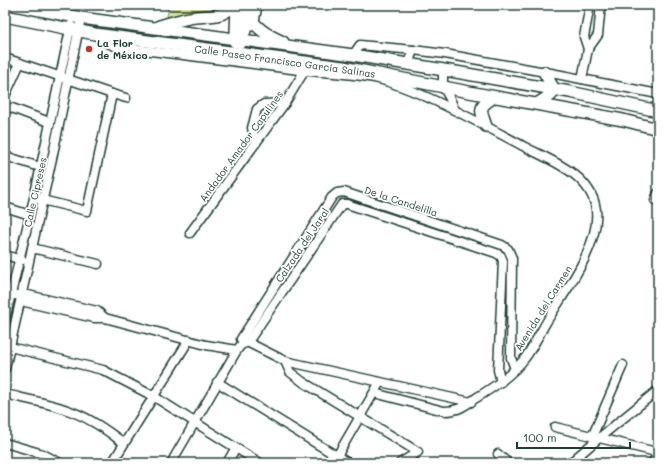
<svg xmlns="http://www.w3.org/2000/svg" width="663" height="468" font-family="Mali,sans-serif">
	<rect width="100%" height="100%" fill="#fff"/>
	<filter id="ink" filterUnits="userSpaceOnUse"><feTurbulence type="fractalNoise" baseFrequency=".025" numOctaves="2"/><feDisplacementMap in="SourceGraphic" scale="8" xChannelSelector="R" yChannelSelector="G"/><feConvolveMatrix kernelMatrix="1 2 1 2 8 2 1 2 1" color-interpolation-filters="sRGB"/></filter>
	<g filter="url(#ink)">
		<!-- green -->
		<path fill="#d4e396" stroke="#7a9065" d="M169,5h60l-9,6 -49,8 -4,-3z"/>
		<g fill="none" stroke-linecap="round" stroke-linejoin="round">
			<defs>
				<g id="street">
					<path d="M95,34l10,8 12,5c61,7 121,15 182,23 26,3 53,3 79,9 17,4 35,12 51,19 33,15 64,32 96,49 27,14 67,28 71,63 4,36 -30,80 -49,111 -7,12 -14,26 -22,37 -13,17 -31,29 -49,40 -12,8 -17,13 -32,13l-70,-18"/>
					<path d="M588,49l-4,-12 6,-32"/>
					<path d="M353,55l7,-10 53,5"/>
					<path d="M5,58l107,36 14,4"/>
					<path d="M408,65l5,-15 32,4 106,19 107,21"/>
					<path d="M443,70v17l6,10 6,13"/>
					<path d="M582,79l6,-30 10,-14 3,-30"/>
					<path d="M5,96l15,-33"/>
					<path d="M12,108l37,14"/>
					<path d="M256,143l-4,-15 5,-19 7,-5 21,-1"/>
					<path d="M5,156l35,11"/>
					<path d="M658,193l-3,7 3,1"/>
					<path d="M38,199l49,12 25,-117"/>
					<path d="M5,207l25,8"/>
					<path d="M190,233l95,-130 20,-33"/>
					<path d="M32,248l66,16"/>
					<path d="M5,255l17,5"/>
					<path d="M5,293l16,3 7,-1 69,16 8,7"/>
					<path d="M21,296l4,6 69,16h11l101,27 31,5"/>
					<path d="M5,319l29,-121 37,-173"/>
					<path d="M241,339l91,-142 5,-4 7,-1 158,53 6,4 4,9 -1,100 4,11"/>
					<path d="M243,340l42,21 186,41"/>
					<path d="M10,347l93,23 50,26 107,67"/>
					<path d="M285,361l5,11 13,10 115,70 -18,11"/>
					<path d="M5,369l48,-215 28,-136"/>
					<path d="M217,382l131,81"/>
					<path d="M5,394c29,7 62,12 88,28 11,6 21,14 31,21"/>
					<path d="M555,427l97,24"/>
					<path d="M592,437l31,-72"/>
					<path d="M5,443l38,11 17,9"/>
					<path d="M498,454l10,9"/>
					<path d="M578,456l8,7"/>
					<path d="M112,463l77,-123"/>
					<path d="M171,463l66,-113 4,-5 7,-3 94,-138h5l149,49 5,3 2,5 -5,109 3,12"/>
					<path d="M227,463l8,-14"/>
					<path d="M333,463l47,-81"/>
					<path d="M570,463l29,-25 59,-48"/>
					<path d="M652,463l6,-8"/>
				</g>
				<g id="secondary">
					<path d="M14,5l67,13 272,37 97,16 120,21 88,19"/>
					<path d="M237,5l-1,27 4,11"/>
					<path d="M246,10c8,18 21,25 37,32"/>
					<path d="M5,16l90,18 248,33 126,25 154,28 35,9"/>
					<path d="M251,25l2,-3 3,-17"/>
					<path d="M159,26c12,-3 25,-8 37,-9 16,-2 26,1 38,-12"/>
					<path d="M235,42l10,-11 2,-26"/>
					<path d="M537,104l14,-9 3,-6 -10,-17"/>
					<path d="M486,126c-6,-17 -8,-19 8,-29"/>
				</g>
			</defs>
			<!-- street casing -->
			<use href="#street" stroke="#1f3d34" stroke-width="11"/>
			<!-- secondary casing -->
			<use href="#secondary" stroke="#1f3d34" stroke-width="14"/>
			<!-- street -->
			<use href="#street" stroke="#fff" stroke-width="8"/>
			<!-- secondary -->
			<use href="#secondary" stroke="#fff" stroke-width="11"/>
		</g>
	</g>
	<!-- markers -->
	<circle fill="#c8321e" stroke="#fff" stroke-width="1.5" cx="89" cy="49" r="4"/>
	<g text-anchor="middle" stroke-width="3.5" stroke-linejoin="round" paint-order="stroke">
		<!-- poi labels -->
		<g font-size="10" font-weight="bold" fill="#1f3d34" stroke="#fff" text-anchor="start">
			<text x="97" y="47">La Flor<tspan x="97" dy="12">de México</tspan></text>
		</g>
		<!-- street labels -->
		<g font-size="10" fill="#1f3d34" stroke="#fff">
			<text transform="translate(285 61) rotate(8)" y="4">Calle Paseo Francisco García Salinas</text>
			<text transform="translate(241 146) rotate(-54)" y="4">Andador Amador Capulines</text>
			<text transform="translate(35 192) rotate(-77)" y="4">Calle Cipreses</text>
			<text transform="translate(401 201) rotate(18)" y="4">De la Candelilla</text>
			<text transform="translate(302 245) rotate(-56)" y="4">Calzada del Jaral</text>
			<text transform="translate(543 308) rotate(-58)" y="4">Avenida del Carmen</text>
		</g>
	</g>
	<!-- margin -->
	<rect width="663" height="468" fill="none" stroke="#fff" stroke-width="20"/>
	<rect x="10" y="10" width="643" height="448" fill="none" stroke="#1f3d34" stroke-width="1.5" filter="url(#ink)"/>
	<!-- scale -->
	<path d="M517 442v6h113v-6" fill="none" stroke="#1f3d34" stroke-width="2"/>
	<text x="523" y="442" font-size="12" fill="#1f3d34" stroke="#ffffff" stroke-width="3" paint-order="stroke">100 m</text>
</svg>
